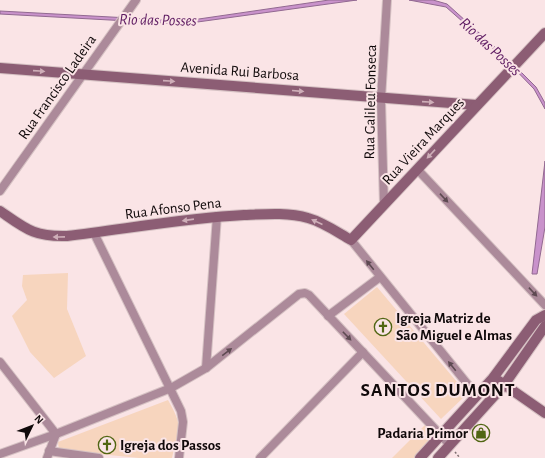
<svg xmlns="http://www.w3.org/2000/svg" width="545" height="458" font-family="'Alegreya Sans',sans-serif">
	<rect width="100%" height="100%" fill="#fae4e6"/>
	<!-- green -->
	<g fill="#f7d5be">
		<path d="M68,273l-1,36 19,47 -32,22 -24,-26 -18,-36 15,-16 -5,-14 1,-11z"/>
		<path d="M377,287l90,107 -26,25 -97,-105z"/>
		<path d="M168,400c16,28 11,28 4,58h-33l-80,-8 -1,-8z"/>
		<path d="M426,424l10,12 -21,22h-23z"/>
	</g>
	<!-- water -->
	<g fill="#c992cb" stroke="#926991">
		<path d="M329,0h28l-174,24 -183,-10v-3l185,10z"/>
		<path d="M409,0h24l14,4 60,54 29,29 9,16v6l-11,-20 -29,-30 -59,-52z"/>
		<path d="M545,161v66l-8,47h-5z"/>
	</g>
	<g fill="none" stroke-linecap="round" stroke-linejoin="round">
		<defs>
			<g id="street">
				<path d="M417,169l128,136"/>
				<path d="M0,191l136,-191"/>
				<path d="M384,205l-3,-106 6,-99"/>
				<path d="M94,233l87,178 2,11 -4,36"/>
				<path d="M351,240l126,156"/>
				<path d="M328,316l52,-39"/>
				<path d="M0,362l56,72"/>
				<path d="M206,368l11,-152"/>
				<path d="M49,451l50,7"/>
				<path d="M0,454l56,-20 115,-46 35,-20 93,-74 6,-1 4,2 141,150"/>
				<path d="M47,458l9,-24"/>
				<path d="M260,458l103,-106"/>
			</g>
			<g id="secondary">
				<path d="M0,68l477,37"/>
				<path d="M0,211c26,18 34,26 67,25 59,-7 118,-18 177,-21 21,-1 44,-3 64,3 15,4 29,14 43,22l194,-207"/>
				<path d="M499,381l46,32"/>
				<path d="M420,458l73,-80 43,-58 9,-5"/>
				<path d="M438,458l66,-73 41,-59"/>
			</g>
		</defs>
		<!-- street casing -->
		<use href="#street" stroke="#d5c1c3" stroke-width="10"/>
		<!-- secondary casing -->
		<use href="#secondary" stroke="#d5c1c3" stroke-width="12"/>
		<!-- path -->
		<path stroke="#7d6f70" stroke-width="1.5" stroke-dasharray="2 2" stroke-linecap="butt" d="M455,452l5,6"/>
		<!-- street -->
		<use href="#street" stroke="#ac8a9a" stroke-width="8"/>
		<!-- secondary -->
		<use href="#secondary" stroke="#8c5d74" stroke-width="10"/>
	</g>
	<!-- one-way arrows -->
	<defs><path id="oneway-solid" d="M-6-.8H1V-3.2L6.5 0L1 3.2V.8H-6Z"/></defs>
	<g fill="#ceaeb8">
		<use href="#oneway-solid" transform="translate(39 71) rotate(4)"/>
		<use href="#oneway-solid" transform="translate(169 81) rotate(4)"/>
		<use href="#oneway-solid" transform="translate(298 91) rotate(5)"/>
		<use href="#oneway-solid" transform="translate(428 102) rotate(4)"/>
		<use href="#oneway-solid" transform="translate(431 154) rotate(133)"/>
		<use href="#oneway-solid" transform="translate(188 220) rotate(172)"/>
		<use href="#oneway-solid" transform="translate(317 222) rotate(-156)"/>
		<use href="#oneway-solid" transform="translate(59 237) rotate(179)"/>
	</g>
	<g fill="#5e4a52">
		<use href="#oneway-solid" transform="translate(444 198) rotate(47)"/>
		<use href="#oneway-solid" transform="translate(370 265) rotate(-129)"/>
		<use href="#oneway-solid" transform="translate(533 292) rotate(47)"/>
		<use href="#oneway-solid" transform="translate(347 336) rotate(46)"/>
		<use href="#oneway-solid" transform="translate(227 352) rotate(-37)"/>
		<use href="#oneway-solid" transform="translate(452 366) rotate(-129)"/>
	</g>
	<!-- icons -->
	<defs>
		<symbol id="church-ring" viewBox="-11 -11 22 22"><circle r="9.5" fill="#fae4e6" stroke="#516613" stroke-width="1.5"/><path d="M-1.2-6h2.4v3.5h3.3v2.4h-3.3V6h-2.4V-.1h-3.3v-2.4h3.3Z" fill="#516613"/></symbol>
		<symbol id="shop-ring" viewBox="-11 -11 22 22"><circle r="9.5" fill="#fae4e6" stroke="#516613" stroke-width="1.5"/><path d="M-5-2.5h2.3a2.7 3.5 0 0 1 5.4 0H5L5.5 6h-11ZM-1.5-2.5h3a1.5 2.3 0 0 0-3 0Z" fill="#516613"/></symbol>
	</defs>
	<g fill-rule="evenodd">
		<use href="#church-ring" x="373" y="317" width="20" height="20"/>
		<use href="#shop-ring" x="471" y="423" width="20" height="20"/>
		<use href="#church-ring" x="97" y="435" width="20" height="20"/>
	</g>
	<g text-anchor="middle" stroke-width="4" stroke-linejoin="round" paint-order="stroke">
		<!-- street labels -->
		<g font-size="15" fill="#10090a" stroke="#fae4e6">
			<text transform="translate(240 71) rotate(4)" y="5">Avenida Rui Barbosa</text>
			<text transform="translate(57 87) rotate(-55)" y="5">Rua Francisco Ladeira</text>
			<text transform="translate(370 102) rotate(-89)" y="5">Rua Galileu Fonseca</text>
			<text transform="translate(423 141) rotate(-47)" y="5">Rua Vieira Marques</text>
			<text transform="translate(173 208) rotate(-7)" y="5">Rua Afonso Pena</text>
		</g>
		<!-- poi labels -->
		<g font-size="15" font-weight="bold" fill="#10090a" stroke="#fae4e6" text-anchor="start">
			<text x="396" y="323">Igreja Matriz de<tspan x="396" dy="17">São Miguel e Almas</tspan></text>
			<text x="468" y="438" text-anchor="end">Padaria Primor</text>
			<text x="120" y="450">Igreja dos Passos</text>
		</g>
		<!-- water labels -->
		<g font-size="16" font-style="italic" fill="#5e1b62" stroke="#fae4e6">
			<text transform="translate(158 19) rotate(1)" y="6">Rio das Posses</text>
			<text transform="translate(491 46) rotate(43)" y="6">Rio das Posses</text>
		</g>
		<!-- district labels -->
		<g font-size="19" font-weight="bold" letter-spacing="1" fill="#10090a" stroke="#fae4e6">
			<text x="438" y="396">SANTOS DUMONT</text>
		</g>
	</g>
	<!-- north arrow -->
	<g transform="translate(32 426) rotate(47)" stroke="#fae4e6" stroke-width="3" paint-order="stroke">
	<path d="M0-3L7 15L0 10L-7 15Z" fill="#10090a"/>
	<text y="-6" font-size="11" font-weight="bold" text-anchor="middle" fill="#10090a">N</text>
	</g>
</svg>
